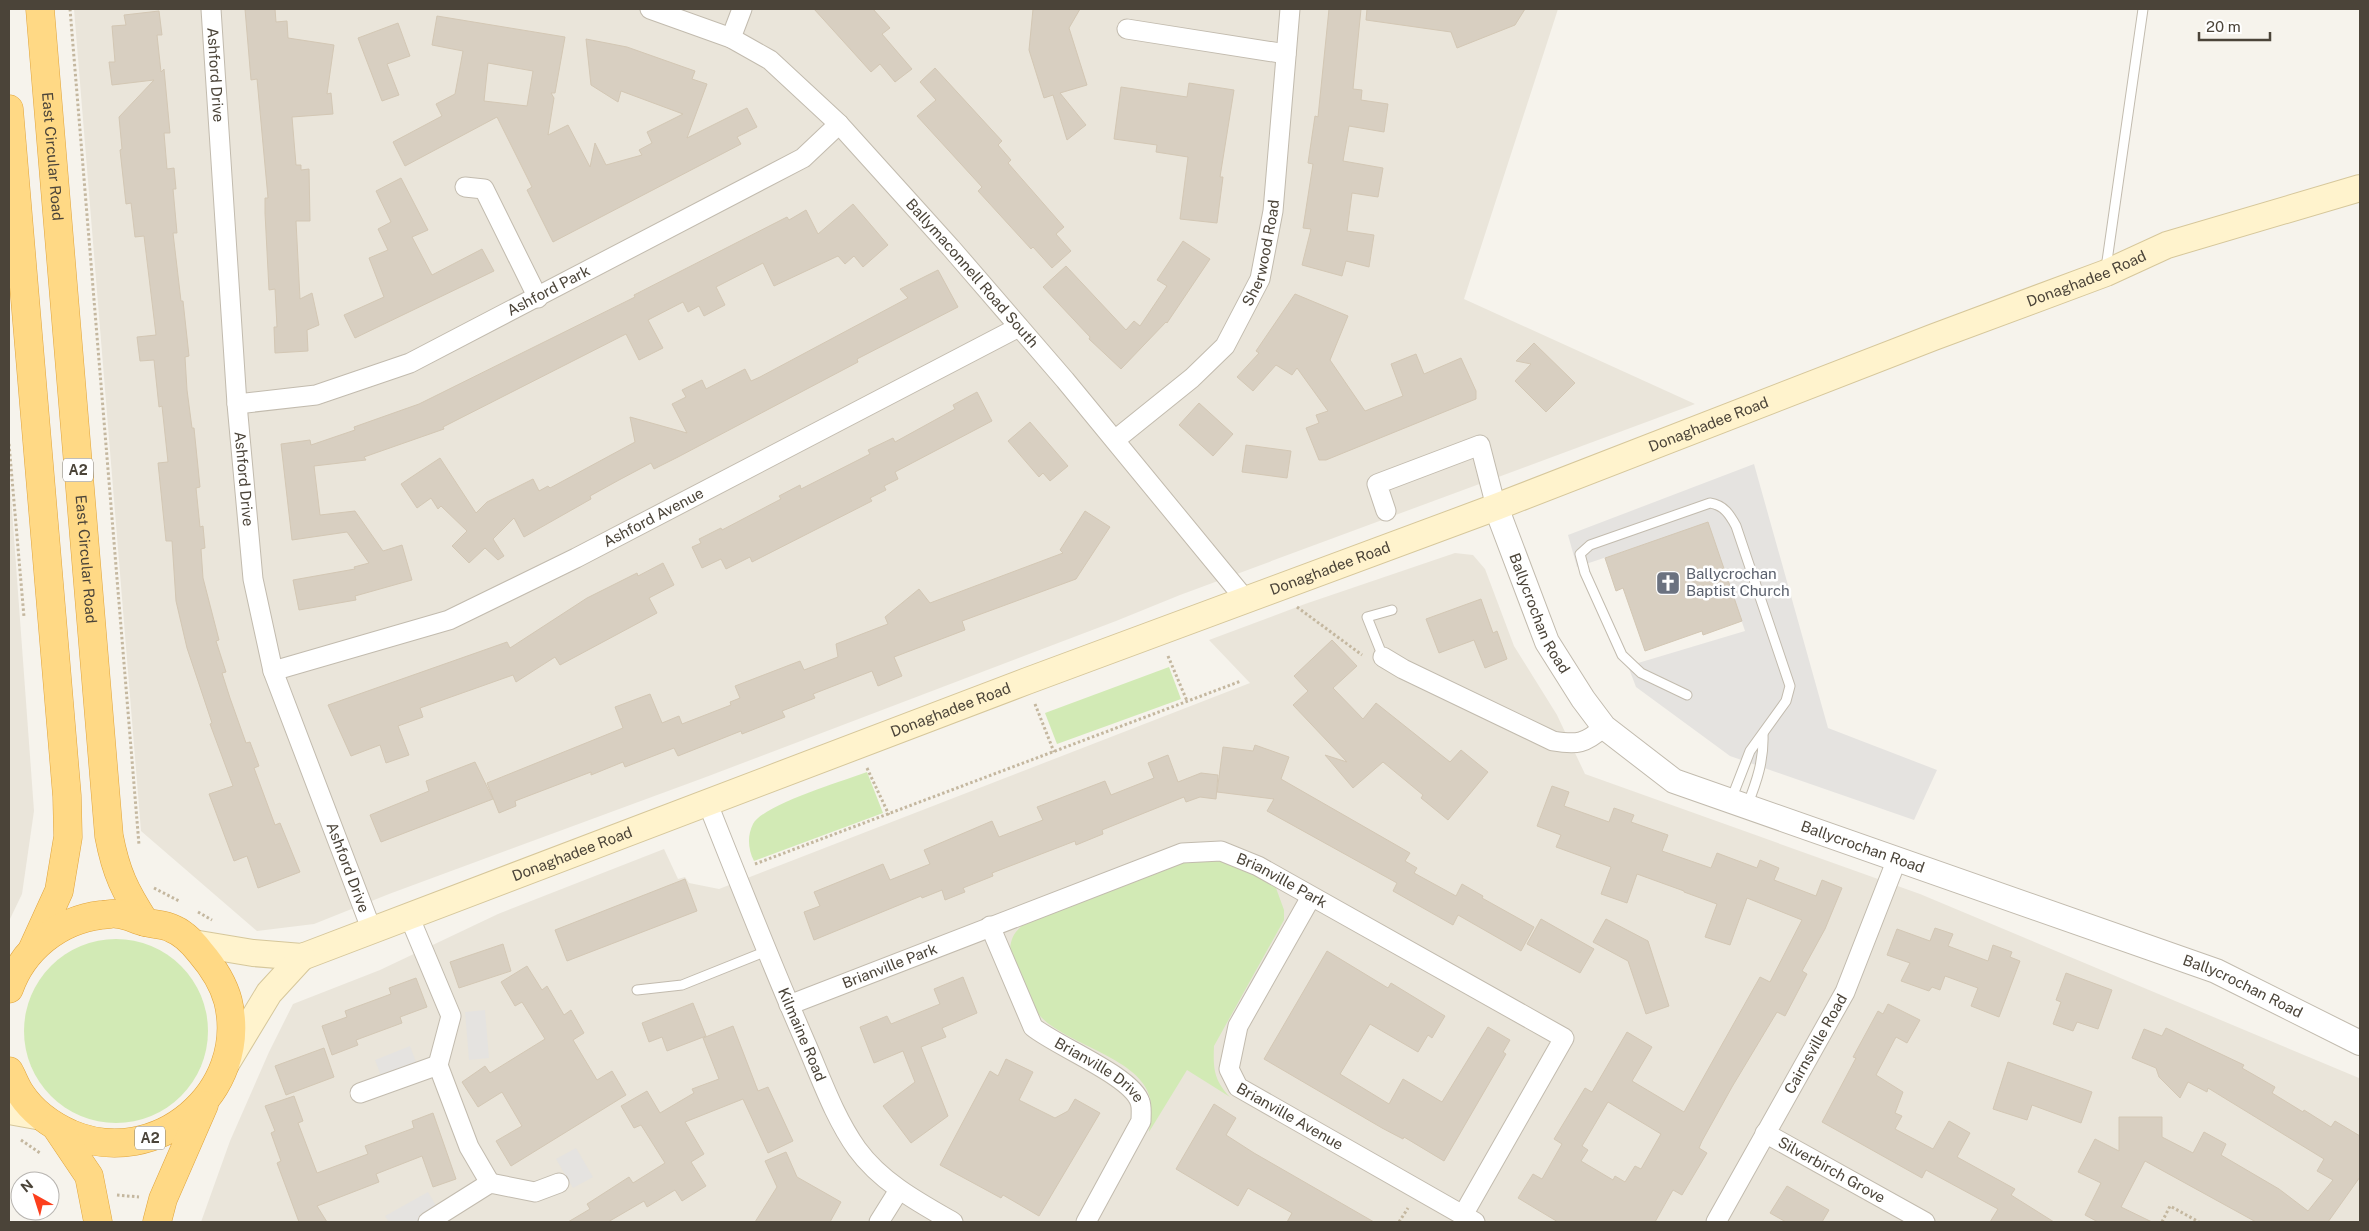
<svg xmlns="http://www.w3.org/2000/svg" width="2369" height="1231" font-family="'Public Sans',sans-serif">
	<rect width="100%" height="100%" fill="#f6f3ec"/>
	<!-- residential -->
	<g fill="#eae5da">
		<path d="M74,9h1484l-94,290 231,105 -515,191 -64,26 -410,156 -317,117 -75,30 -57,7 -116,-100z"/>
		<path d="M9,469l25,342 -12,83 -13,27z"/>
		<path d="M1455,553l18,2 12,14 29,77 43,69 28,59 335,120 439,184 1,144h-2159l29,-81 39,-89 24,-48 87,-34 118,-56 166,-65 14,30 7,-2 4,6 30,6 531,-206 -41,-43 96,-36z"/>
	</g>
	<!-- green -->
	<g fill="#d2eab5">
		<path d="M1169,667l12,32 -124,45 -12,-31z"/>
		<path d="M867,772l16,41 -129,48c-6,-12 -7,-25 -1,-37 11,-20 91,-43 114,-52z"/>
		<path d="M1199,857c36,3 47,12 77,31l8,22v10l-70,126c-1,23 0,34 16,51l-43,-27 -38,62c1,-10 3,-24 1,-34 -9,-39 -81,-53 -108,-80 -11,-10 -25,-50 -32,-65 0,-17 6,-23 19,-33z"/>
		<circle cx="116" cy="1031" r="92"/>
	</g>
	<!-- parking -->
	<g fill="#e5e3e0">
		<path d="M1754,464l74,264 109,42 -23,50 -184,-64 -94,-69 -8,-21 117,-35 -37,-108 -131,44 -9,-32z"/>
		<path d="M485,1010l4,48 -20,2 -4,-48z"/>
		<path d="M410,1046l6,16 -35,14 -6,-16z"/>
		<path d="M576,1148l17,29 -20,11 -17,-29z"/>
		<path d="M428,1192l17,29 -56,1 -4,-6z"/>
	</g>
	<!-- building -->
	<g fill="#d8cfc1" stroke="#d3c7b4" fill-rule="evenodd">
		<path d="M245,9h30l1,13 11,-1 1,17 46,7 -7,49 4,-1 2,21 -41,3 4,48h5v5l8,-1 1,52h-14l4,78 12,-6 7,32 -12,5 1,21 -33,2 -1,-26h3l-2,-38 -6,1 -4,-77v-15h3l-11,-119 -6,1z"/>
		<path d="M814,9h59l17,19 -8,6 30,35 -17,13 -15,-18 -9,8z"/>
		<path d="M1033,9h47l-11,19 18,57 -27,8 26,32 -19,15 -14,-45 -9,3 -15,-48z"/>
		<path d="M1329,9h32l-8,80 9,1 -1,10 27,4 -4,28 -35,-6 -6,35 40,7 -5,29 -26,-4 -5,38 27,4 -5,32 -23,-6 -4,15 -40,-11 9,-36 -8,-1 10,-64 -5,-1 7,-47 3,1z"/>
		<path d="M1367,9h158l-10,16 -58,23 -6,-16 -85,-12z"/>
		<path d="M159,11l3,24h-5l4,37 3,-3 6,64h-6l3,36 7,-1 2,21h-3l4,44h-4l8,68h2l6,55 -4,1 2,33 5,38h2l6,59 -4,1 4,39 3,-1 2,22 -4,1 2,29 16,62 -3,1 10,31 -4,1 8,25 16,45 4,-1 9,24 -5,2 21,57 5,-2 20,49 -42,16 -11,-32 -13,5 -25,-67 24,-8 -23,-62 2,-1 -25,-75 -11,-47 -4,-60h-6l-8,-78 10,-1 -6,-56 -3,1 -5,-47 -14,1 -3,-24 19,-2 -12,-99 -9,1 -4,-34 -5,1 -6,-54 2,-1 -3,-32 35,-37 -42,5 -3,-23h6l-3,-36 14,-1 -2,-10z"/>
		<path d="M437,16l128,21 -10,56h-4l3,5 -6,37 20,-10 22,42 5,-24 11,22 36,-10 -3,-5 13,-7 -5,-11 36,-18 -62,-23 -3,11 -27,-17 -5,-46 41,8 68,24 -3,8 15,5 -20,54 60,-30 10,19 -20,10 4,7 -188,98 -26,-52 5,-3 -35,-70 -92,49 -12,-24 49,-26 -6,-12 19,-10 8,-43 -31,-6zM488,63l45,8 -6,35 -43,-5z"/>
		<path d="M398,23l12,33 -23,8 12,31 -17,6 -24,-63z"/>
		<path d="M935,68l67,73 -4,4 13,15 -3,3 56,64 -8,7 15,17 -19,17 -19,-21 -2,2 -53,-58 4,-4 -65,-71 19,-16 -16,-18z"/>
		<path d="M1189,83l45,7 -14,87h3l-6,46 -37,-4 8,-62 -32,-5 1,-7 -43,-6 7,-52 66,10z"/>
		<path d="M401,178l27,52 -16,7 20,38 50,-26 12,22 -139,67 -11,-23 40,-18 -15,-39 19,-8 -10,-21 13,-7 -15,-31z"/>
		<path d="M853,204l35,41 -25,22 -9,-11 -9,8 -7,-8 -64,30 -11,-23 -47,24 9,18 -21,11 -5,-10 -11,6 -5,-10 -35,18 15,28 -24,12 -13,-26 -183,93 1,2 -80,28 2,3 -52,6 6,49 35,-4 28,40 19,-6 10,35 -57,16 1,4 -57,10 -6,-30 62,-11 -1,-2 15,-4 -22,-31 -55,8 -11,-96 29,-4 1,5 44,-15 -1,-3 65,-23 216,-107 -1,-2 153,-78 2,3 17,-10 12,24z"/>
		<path d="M1183,241l27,18 -43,64 -1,-1 -45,47 -32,-30 1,-2 -47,-50 23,-21 60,64 8,-9 6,5 27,-40 -10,-6z"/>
		<path d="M938,270l20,37 -101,52 1,3 -180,95 -24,12 -3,-6 -32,17 -29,16 1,3 -67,38 -10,-19 -21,21 11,17 -6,4 -13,-12 -16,15 -17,-17 15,-15 -26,-25 -3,3 -7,-11 -14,10 -16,-24 39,-26 36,55 11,-11 46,-23 6,12 9,-5 2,2 85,-46 -5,-25 57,16 -15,-29 14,-7 -4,-7 20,-10 4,9 39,-20 6,12 9,-4 148,-79 -8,-9z"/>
		<path d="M1295,294l53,22 -18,44 35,51 38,-15 -12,-32 25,-10 8,20 37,-16 15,33v8l-150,61h-7l-13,-32 13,-5 -3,-8 12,-4 -31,-43 -5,7 -16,-10 -23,26 -16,-14 22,-24 -3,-2z"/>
		<path d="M1534,343l41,40 -29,29 -31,-31 16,-17 -15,-3z"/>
		<path d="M977,392l15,29 -97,51 3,7 -14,7 2,4 -16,8 2,3 -120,61 -2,-5 -24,12 -5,-10 -19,9 -10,-21 9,-4 -2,-4 22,-11 1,2 59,-31 -2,-3 21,-11 1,4 69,-35 -2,-4 25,-12 2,4 60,-33 -2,-4z"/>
		<path d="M1199,403l34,31 -20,22 -34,-31z"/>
		<path d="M1030,422l38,44 -18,15 -7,-8 -4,4 -31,-36z"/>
		<path d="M1246,445l45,6 -4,27 -45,-6z"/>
		<path d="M1085,511l25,16 -34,52 -114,42 3,9 -71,27 8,19 -24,10 -6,-15 -59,23 2,4 -33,13 3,6 -43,17 -1,-3 -63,25 -4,-8 -49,19 -2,-5 -32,13v-3l-76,29 1,5 -17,7 -12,-30 136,-55 -8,-21 35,-13 12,29 17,-7 3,8 49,-19 -1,-3 10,-4 -5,-12 65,-25 4,9 34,-13 -2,-13 52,-20 -3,-7 34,-28 11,14 133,-50 -3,-3z"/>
		<path d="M1708,522l34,99 -39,14 -1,-4 -57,20 -22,-63 -7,3 -11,-33z"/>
		<path d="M663,563l11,22 -25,13 8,15 -97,52 -5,-8 -39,25 -3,-7 -93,33 3,9 -25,9 11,29 -23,8 -6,-18 -29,11 -23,-51 179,-63 3,6 77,-50 50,-25 1,3z"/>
		<path d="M1481,599l12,34 4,-2 10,28 -22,9 -11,-28 -35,13 -13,-34z"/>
		<path d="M1332,640l25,26 -24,22 30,31 13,-16 74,59 11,-12 27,22 -40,48 -27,-22 2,-3 -40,-33 -30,26 -28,-33 22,7 -54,-57 15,-14 -14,-15z"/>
		<path d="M1255,745l34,12 -8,22 129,74 -5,8 12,7 -3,5 42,23 6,-12 21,12 -1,2 52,29 -13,24 -63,-36 -5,10 -60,-34 4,-8 -130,-72 7,-12 -57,-7 6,-45 30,4z"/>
		<path d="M1168,755l10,27 23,-9 17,2 -2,24 -16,-2 -14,5 -2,-5 -82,33 1,4 -27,11 -1,-4 -83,32 1,3 -30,12 2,4 -20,8 -3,-10 -20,8 -1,-2 -107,44 -10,-28 16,-6 -6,-14 69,-28 7,16 40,-16 -6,-14 68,-29 7,16 44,-17 -6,-13 68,-26 6,14 43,-17 -6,-15z"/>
		<path d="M475,762l18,37 -112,43 -11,-27 59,-24 -3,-10z"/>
		<path d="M1552,786l17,6 -5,14 45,16 5,-14 20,7 -3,7 37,13 -6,16 49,17 6,-15 40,15 3,-8 19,8 -5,12 42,16 6,-16 20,8 -17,41 -23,42 5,3 -22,42 -8,-4 -45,75 -30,54 -3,7 8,5 -25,42 -9,-5 -18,32h-97l-40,-24 15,-24 9,5 20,-35 -8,-5 31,-51 7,4 35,-60 25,15 -20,34 52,31 76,-135 10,5 32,-62 -55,-22 -17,47 -25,-8 12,-33 -33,-12v-1l-47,-17 -10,29 -26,-9 10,-27 -55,-20 5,-12 -24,-9zM1608,1102l53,32 -20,35 -6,-3 -10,16 -10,-6 -2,4 -32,-19 7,-11 -6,-4z"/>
		<path d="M685,879l12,32 -130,50 -12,-31z"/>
		<path d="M1541,919l53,30 -14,24 -53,-29z"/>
		<path d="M1606,919l42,22 21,65 -23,8 -18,-53 -35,-19z"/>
		<path d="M1935,928l18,6 -5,12 40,15 5,-16 19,7 -2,5 10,4 -21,56 -28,-11 7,-18 -33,-12 -5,14 -8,-3 -3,4 -28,-10 9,-18 -23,-8 10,-26 33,12z"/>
		<path d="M503,944l8,27 -52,17 -9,-26z"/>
		<path d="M1327,951l61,37 3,-5 54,33 -13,22 -4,-3 -10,17 -48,-28 -30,50 49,30 14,-25 39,23 46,-75 22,13 -7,12 3,2 -62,107 -40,-24 -1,2 -21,-11 -118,-69z"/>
		<path d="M527,966l15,24 5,-4 17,29 7,-5 13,23 -11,7 24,40 15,-9 14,24 -115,71 -15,-25 26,-15 -20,-34 -24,15 -16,-25 23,-16 5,7 55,-34 -23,-37 -7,4 -14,-24z"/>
		<path d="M2066,973l46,17 -14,39 -21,-7 -4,9 -20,-7 8,-22 -5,-2z"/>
		<path d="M963,977l14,36 -35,15 4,9 -25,10 27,69 -37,27 -28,-37 32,-24 -12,-31 -29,12 -14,-36 27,-11 4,8 49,-20 -6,-15z"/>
		<path d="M416,978l11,29 -27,10 2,6 -46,17 2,5 -26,10 -10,-29 25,-9 -2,-6 46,-17 -2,-6z"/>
		<path d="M693,1003l13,33 -39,15 -5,-14 -13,5 -7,-19z"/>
		<path d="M1888,1004l32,16 -13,23 -11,-6 -20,38 27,17 -8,21 7,3 -7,13 38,20 16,-28 21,12 -13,24 58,32 -4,6 43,27h-64l8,-13 -72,-39 -4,8 -100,-56 34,-64 -3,-1 25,-46 5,3z"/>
		<path d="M733,1026l25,65 10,-4 25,54 -25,12 -25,-54 -58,23 19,32 -13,8 15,24 -24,15 -7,-11 -28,17 -3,-6 -36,21h-40l22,-13 -3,-5 42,-27 4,6 32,-20 -24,-38 -7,3 -13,-22 26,-15 13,22 34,-20 -2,-4 27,-10 -16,-41z"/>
		<path d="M2166,1028l78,37 -2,3 33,19 -3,6 31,19 1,-2 27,17 4,-6 25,15v41l-32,45h-72l-111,-61 -24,46 31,15h-54l-13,-7 16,-32 -23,-11 17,-33 24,12v-34h43v20l31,16 11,-21 22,12 -5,11 58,34 29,22 25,-31 -16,-9 7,-12 -36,-22 -80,-49 -1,4 -19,-10 -8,16 -21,-21 -3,-9 -24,-10 12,-29 18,7z"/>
		<path d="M324,1048l10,29 -48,18 -11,-29z"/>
		<path d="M1006,1059l27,13 -14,28 36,18 13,-7 7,-12 25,14 -61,103 -36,-21 -2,3 -61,-33 50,-94 8,5z"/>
		<path d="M2008,1062l84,30 -11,31 -49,-18 -5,15 -34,-11z"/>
		<path d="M294,1096l9,25 -5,2 19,50 51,-19 -3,-8 49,-18 -2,-7 21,-8 23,66 -23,8 -11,-31 -46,18 3,8 -62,24 10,16h-28l-22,-59 4,-2 -10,-28 4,-2 -10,-25z"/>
		<path d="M1214,1104l22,14 -10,17 28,18 120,69h-87l5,-9 -44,-25 -10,18 -62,-37z"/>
		<path d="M786,1152l11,25 44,25 -11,20h-75l22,-35 -12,-26z"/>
		<path d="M1787,1186l42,24 -7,12h-36l-16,-9z"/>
	</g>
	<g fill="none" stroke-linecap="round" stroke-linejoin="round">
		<defs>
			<g id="service">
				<path d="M2106,268l37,-259"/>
				<path d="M1383,657l-16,-40 25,-7"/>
				<path d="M1687,695l-46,-22 -19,-18 -37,-82 -5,-19 10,-9 120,-42c14,2 20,12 26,23l54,160 -4,15 -36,50 -19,49"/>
				<path d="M1747,806c10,-25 17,-46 16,-72"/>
				<path d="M637,990l45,-5 85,-34"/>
			</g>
			<g id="minor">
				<path id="s1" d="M211,9l26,395 16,175 20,92 99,260"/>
				<path id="s2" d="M650,9l81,29 39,22 69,64 112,124 114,132 180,219"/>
				<path d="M1127,29l159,25"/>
				<path d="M731,38l11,-29"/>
				<path d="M465,187l19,2 54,109"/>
				<path id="s3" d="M237,404l79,-9 94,-32 393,-205 36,-34"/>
				<path id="s4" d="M1115,440l77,-62 33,-32 35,-67 13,-68 17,-202"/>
				<path d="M1386,511l-9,-27 103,-39 16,62"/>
				<path d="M1383,657l20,12 150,72c24,4 32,3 51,-14"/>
				<path id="s5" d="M273,671l176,-51 127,-62 443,-231"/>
				<path id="s6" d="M708,804c32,81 64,162 99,242 15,35 28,72 50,103 24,33 61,53 96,73"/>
				<path id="s7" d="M1311,897l-73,129 -9,43 9,18 237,135"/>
				<path d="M409,916l42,100 -13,49 31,82 21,36"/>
				<path id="s8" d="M990,926l43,101c23,19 99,49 107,75 2,5 1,13 1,19l-55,101"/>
				<path id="s9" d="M789,1005l393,-152 39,-2 37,15 306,172 -101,177"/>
				<path d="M360,1093l78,-28"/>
				<path id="s10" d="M1765,1133l160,89"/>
				<path d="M428,1222l62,-39 45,9 24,-9"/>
				<path d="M879,1222l20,-32"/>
				<path id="s11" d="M1716,1222l129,-230 52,-133"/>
			</g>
			<g id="tertiary">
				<path id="s12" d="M1496,507l51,135 36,57 21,28 70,54 542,190 144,72"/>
			</g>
			<g id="secondary">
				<path id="s13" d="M193,943l60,10 49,4 725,-276 469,-174 438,-170 172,-64 61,-28 193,-57"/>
				<path d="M226,1064l43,-71 33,-36"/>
				<path d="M9,1111l33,6"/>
			</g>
			<g id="trunk">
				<path id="s14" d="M40,9l69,827c7,37 16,55 36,86"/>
				<path d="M9,109l58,687 1,41 -9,54 -26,57"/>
				<path d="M9,989c14,-40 50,-69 92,-74 5,0 11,-2 15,-1 10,0 20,6 29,8 9,3 19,2 26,6 11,4 22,15 29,24 12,14 23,30 28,49 22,91 -72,169 -157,133 -20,-9 -38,-22 -50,-40 -5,-7 -8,-16 -12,-23"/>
				<path d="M56,1127l33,49 9,46"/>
				<path d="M157,1222l6,-23 41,-94"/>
			</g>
		</defs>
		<!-- service casing -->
		<use href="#service" stroke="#c2bbae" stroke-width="11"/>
		<!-- minor casing -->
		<use href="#minor" stroke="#c2bbae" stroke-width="21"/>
		<!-- tertiary casing -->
		<use href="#tertiary" stroke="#c2bbae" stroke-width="26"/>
		<!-- secondary casing -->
		<use href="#secondary" stroke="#d6c79b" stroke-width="28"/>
		<!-- trunk casing -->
		<use href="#trunk" stroke="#e0a43c" stroke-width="29"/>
		<!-- path -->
		<g stroke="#c4b79f" stroke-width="3" stroke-dasharray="2.5 2.5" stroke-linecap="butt">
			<path d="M70,9l69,836"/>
			<path d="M9,444l15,173"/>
			<path d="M1297,607l65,48"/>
			<path d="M1168,656l19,45"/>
			<path d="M1035,704l19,48"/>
			<path d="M867,768l22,47"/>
			<path d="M755,864l486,-183"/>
			<path d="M154,888l25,13"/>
			<path d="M198,912l14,8"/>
			<path d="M21,1140l19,13"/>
			<path d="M117,1195l22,2"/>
			<path d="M1399,1222l9,-14"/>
			<path d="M2162,1222l8,-16 29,16"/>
		</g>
		<!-- service -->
		<use href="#service" stroke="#fff" stroke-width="9"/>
		<!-- minor -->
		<use href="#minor" stroke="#fff" stroke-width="19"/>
		<!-- tertiary -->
		<use href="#tertiary" stroke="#fff" stroke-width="24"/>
		<!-- secondary -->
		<use href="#secondary" stroke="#fff3cd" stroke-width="26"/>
		<!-- trunk -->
		<use href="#trunk" stroke="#ffd985" stroke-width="28"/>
	</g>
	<!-- icons -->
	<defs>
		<symbol id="church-square" viewBox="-11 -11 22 22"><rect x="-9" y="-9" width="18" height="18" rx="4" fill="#6b7280" stroke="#fff"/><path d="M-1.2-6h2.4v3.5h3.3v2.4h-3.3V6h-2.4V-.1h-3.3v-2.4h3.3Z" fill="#fff"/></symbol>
	</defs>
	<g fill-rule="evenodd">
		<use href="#church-square" x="1654" y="569" width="28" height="28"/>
	</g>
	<g text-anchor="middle" stroke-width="5" stroke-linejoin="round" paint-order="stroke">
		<!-- shield labels -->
		<g fill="#fff" stroke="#817c74" stroke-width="1">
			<rect x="63" y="458.5" width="30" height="23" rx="4"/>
			<rect x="135" y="1126.5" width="30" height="23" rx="4"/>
		</g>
		<g font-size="14" font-weight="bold" fill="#4b4439">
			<text x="78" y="475">A2</text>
			<text x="150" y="1143">A2</text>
		</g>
		<!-- street labels -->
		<g font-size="15" fill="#4b4439" stroke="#fff">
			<text dy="5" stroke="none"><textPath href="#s1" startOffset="66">Ashford Drive</textPath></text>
			<text dy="5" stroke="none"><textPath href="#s14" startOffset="148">East Circular Road</textPath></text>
			<text dy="5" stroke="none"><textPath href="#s4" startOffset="246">Sherwood Road</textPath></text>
			<text dy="5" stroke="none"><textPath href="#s2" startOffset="425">Ballymaconnell Road South</textPath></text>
			<text dy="5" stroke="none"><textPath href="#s13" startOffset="2019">Donaghadee Road</textPath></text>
			<text dy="5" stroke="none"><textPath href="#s3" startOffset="335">Ashford Park</textPath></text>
			<text dy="5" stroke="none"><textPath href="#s13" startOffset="1614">Donaghadee Road</textPath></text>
			<text dy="5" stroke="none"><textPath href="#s1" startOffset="471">Ashford Drive</textPath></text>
			<text dy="5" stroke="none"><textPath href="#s5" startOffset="412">Ashford Avenue</textPath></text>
			<text dy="5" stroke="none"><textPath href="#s14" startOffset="552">East Circular Road</textPath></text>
			<text dy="5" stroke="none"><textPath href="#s13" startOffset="1209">Donaghadee Road</textPath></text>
			<text dy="5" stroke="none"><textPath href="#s12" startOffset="115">Ballycrochan Road</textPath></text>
			<text dy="5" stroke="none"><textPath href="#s13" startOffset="804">Donaghadee Road</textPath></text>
			<text dy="5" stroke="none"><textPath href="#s12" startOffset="535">Ballycrochan Road</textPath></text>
			<text dy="5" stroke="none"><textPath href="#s13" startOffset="399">Donaghadee Road</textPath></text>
			<text dy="5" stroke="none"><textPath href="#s1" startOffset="876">Ashford Drive</textPath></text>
			<text dy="5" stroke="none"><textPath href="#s9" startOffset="528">Brianville Park</textPath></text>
			<text dy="5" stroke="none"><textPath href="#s9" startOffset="108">Brianville Park</textPath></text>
			<text dy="5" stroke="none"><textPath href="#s12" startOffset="940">Ballycrochan Road</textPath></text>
			<text dy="5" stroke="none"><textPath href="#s6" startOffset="249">Kilmaine Road</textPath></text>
			<text dy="5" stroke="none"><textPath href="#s11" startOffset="204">Cairnsville Road</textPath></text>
			<text dy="5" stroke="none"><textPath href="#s8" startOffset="189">Brianville Drive</textPath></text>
			<text dy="5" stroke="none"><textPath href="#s7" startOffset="272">Brianville Avenue</textPath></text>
			<text dy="5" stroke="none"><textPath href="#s10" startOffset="76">Silverbirch Grove</textPath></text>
		</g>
		<!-- worship labels -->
		<g font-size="15" fill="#5b616d" stroke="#fff" text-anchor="start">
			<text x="1686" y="579">Ballycrochan<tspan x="1686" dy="17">Baptist Church</tspan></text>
		</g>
	</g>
	<!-- border -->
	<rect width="2369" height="1231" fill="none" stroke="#4b4439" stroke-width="20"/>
	<!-- north arrow -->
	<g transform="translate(35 1196) rotate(321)"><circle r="24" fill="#ffffff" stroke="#b7b4b0"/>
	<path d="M0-4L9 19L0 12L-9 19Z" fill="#fc3f1d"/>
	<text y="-8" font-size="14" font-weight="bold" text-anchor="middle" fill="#4b4439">N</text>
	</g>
	<!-- scale -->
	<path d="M2199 32v8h71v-8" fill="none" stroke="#4b4439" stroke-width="2.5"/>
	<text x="2206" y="32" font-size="15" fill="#4b4439" stroke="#ffffff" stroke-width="4" paint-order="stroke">20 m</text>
</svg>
